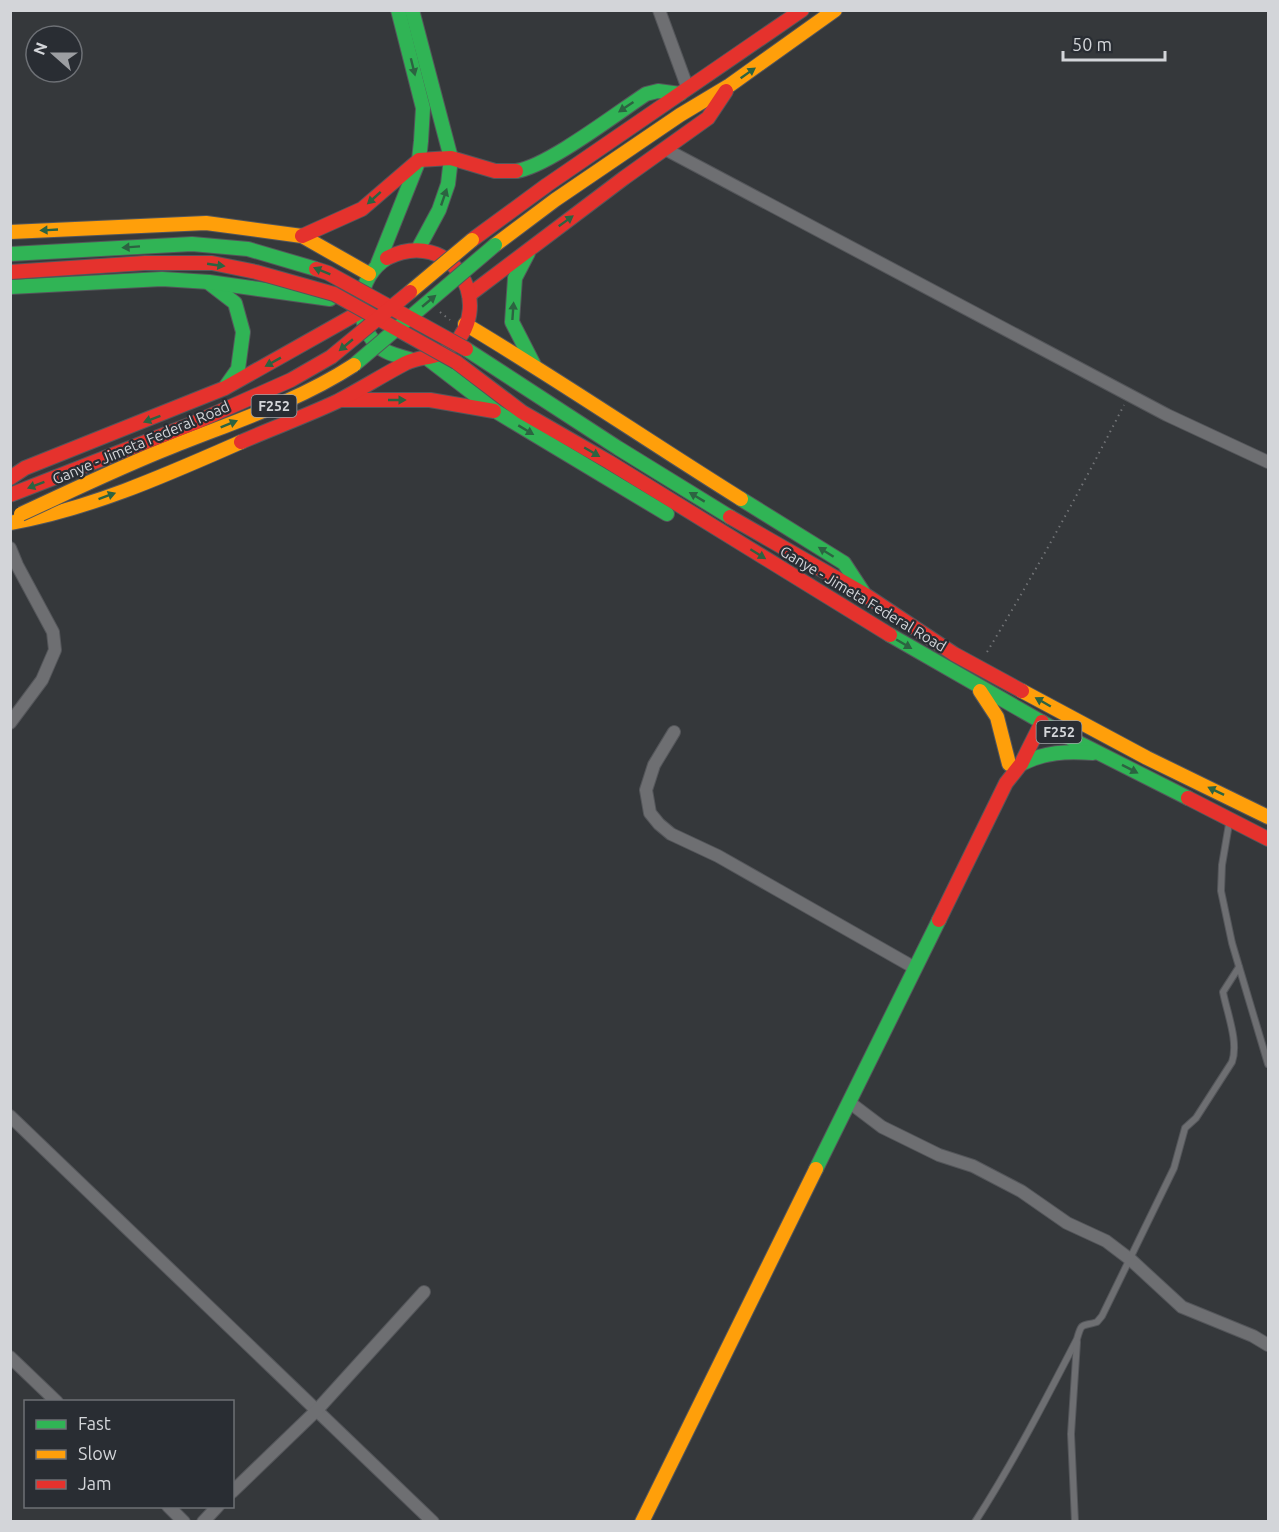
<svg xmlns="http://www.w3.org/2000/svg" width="1279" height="1532" font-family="Ubuntu,sans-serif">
	<rect width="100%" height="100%" fill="#35383b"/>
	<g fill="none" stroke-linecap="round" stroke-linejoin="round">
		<defs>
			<g id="lane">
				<path d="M1229,824l-7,41 -1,26 11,52 36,121"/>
				<path d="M975,1522c38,-59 70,-121 102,-183 5,-18 5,-12 20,-17l5,-6 72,-148 11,-40 11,-10 36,-56c7,-20 -5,-49 -9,-70l16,-25"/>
				<path d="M1075,1522l-4,-88 6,-92"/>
			</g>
			<g id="street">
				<path d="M659,10l29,79"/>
				<path d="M665,149l502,266 101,47"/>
				<path d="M10,548l7,17 36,67 2,18 -13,30 -32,43"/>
				<path d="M674,732l-20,33 -8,25 4,23 9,11 12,10 47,22 197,112"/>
				<path d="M849,1102l33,25 57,28 34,11 48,25 46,32 39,18 25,19 51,47 71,29 15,9"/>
				<path d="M10,1116l423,406"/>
				<path d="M10,1357l47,45"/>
				<path d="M232,1492l85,-82 107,-118"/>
				<path d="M168,1506l16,16"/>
				<path d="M203,1522l15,-16"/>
			</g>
			<g id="fast">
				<path d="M412,10l39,148 -3,26 -9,26 -21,39"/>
				<path d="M516,171c31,-4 101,-58 130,-77l12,-3 22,3"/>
				<path d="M528,253l-13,25 -3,44 22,43"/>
				<path d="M387,258c-30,19 -35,63 -9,88 8,8 23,10 34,14"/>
				<path d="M378,263l41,-103 2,-19 2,-33 -25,-98"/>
				<path d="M209,283l26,20 8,29 -5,37 -12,17"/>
				<path d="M10,287l152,-8 47,3 121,17"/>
				<path d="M466,349l152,99 112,69"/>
				<path d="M428,359l69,53 170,102"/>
				<path d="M741,499l103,64 19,29"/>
				<path d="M890,635l185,106 113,57"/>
				<path d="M1021,764c24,-12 45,-13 72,-11"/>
				<path d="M816,1169l123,-249"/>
			</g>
			<g id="slow">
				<path d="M10,232l196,-9 96,13 67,38"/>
				<path d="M495,245l60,-45 125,-85 50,-30 105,-75"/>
				<path d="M465,324c94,56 183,117 276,175"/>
				<path d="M10,523c80,-14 156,-48 231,-81"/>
				<path d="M980,691l17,26 12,47"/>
				<path d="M1022,691l125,67 121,59"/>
				<path d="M642,1522l174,-353"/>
			</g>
			<g id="jam">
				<path d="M302,236l60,-27 57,-49 32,-2 44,13h21"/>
				<path d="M472,240l75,-55 255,-175"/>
				<path d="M469,295l155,-117 84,-60 18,-27"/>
				<path d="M456,362l66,50 87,50 281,173"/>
				<path d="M341,400h89l64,11"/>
				<path d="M241,442c32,-14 65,-26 97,-41 23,-12 45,-26 68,-38 17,-8 31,-3 47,-18 43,-42 -2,-119 -66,-87"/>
				<path d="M10,478l15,-10 200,-80 135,-76"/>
				<path d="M730,517l134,77 90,60 68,37"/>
				<path d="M1188,798l80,41"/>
				<path d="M939,920l67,-137 15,-19 21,-42"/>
			</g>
		</defs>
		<!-- lane casing -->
		<use href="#lane" stroke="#54565a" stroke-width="8"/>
		<!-- street casing -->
		<use href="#street" stroke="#54565a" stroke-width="14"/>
		<!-- fast casing -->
		<use href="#fast" stroke="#54565a" stroke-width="16"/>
		<!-- slow casing -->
		<use href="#slow" stroke="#54565a" stroke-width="16"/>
		<!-- jam casing -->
		<use href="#jam" stroke="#54565a" stroke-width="16"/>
		<!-- path -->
		<g stroke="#717376" stroke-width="2" stroke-dasharray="1.5 4.5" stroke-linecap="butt">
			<path d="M440,312l10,8"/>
			<path d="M987,652c49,-81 94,-163 137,-247"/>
		</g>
		<!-- lane -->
		<use href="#lane" stroke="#6e6f72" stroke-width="6"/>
		<!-- street -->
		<use href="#street" stroke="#6e6f72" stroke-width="12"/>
		<!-- fast -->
		<use href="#fast" stroke="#30b455" stroke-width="14"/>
		<!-- slow -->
		<use href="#slow" stroke="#ff9f0a" stroke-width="14"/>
		<!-- jam -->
		<use href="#jam" stroke="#e5322d" stroke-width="14"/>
		<defs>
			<g id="fast-bridge">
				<path d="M10,254l182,-10 56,5 68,20"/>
				<path d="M354,365l141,-120"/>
			</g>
			<g id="slow-bridge">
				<path d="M410,292l62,-52"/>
				<path d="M21,514c50,-23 99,-47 150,-67 62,-25 126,-45 183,-82"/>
			</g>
			<g id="jam-bridge">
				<path d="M316,269l12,4 138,76"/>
				<path d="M10,272l135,-9h67l44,9 78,22 122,68"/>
				<path d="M10,495l184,-72 97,-43 40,-23 79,-65"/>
			</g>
		</defs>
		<!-- fast-bridge casing -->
		<use href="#fast-bridge" stroke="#54565a" stroke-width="16" stroke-linecap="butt"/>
		<!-- slow-bridge casing -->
		<use href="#slow-bridge" stroke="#54565a" stroke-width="16" stroke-linecap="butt"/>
		<!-- jam-bridge casing -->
		<use href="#jam-bridge" stroke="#54565a" stroke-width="16" stroke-linecap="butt"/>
		<!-- fast-bridge -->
		<use href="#fast-bridge" stroke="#30b455" stroke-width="14"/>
		<!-- slow-bridge -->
		<use href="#slow-bridge" stroke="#ff9f0a" stroke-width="14"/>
		<!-- jam-bridge -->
		<use href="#jam-bridge" stroke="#e5322d" stroke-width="14"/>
	</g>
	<!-- one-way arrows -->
	<defs><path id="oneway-solid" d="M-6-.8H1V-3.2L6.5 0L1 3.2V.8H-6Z" transform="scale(1.5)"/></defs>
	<g fill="#2c6341">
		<use href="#oneway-solid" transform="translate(413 67) rotate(76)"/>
		<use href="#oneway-solid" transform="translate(748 73) rotate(-35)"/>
		<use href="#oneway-solid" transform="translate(626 107) rotate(146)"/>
		<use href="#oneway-solid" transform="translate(444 197) rotate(-71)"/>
		<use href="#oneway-solid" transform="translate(374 198) rotate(138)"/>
		<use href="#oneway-solid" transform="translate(566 221) rotate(-36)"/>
		<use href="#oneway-solid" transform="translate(49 230) rotate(177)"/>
		<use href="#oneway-solid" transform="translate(131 247) rotate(176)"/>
		<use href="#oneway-solid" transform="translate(216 265) rotate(8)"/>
		<use href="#oneway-solid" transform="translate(322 271) rotate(-158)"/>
		<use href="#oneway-solid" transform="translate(429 301) rotate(-40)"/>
		<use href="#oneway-solid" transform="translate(513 311) rotate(-86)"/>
		<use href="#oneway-solid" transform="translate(346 345) rotate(140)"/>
		<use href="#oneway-solid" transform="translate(273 362) rotate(151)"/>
		<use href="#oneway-solid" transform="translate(397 400)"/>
		<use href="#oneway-solid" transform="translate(152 419) rotate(159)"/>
		<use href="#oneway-solid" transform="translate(229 424) rotate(-22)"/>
		<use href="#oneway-solid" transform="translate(526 430) rotate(31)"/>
		<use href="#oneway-solid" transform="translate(592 452) rotate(30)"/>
		<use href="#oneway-solid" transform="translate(36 485) rotate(159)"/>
		<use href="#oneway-solid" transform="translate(107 496) rotate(-20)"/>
		<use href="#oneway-solid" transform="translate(697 497) rotate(-149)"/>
		<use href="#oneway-solid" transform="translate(826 552) rotate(-148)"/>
		<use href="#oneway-solid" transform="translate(758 554) rotate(32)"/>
		<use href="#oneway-solid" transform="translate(904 644) rotate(30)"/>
		<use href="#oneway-solid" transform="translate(1043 702) rotate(-150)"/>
		<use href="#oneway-solid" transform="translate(1130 769) rotate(27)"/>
		<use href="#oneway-solid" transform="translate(1216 791) rotate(-154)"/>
	</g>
	<g text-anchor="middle" stroke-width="4.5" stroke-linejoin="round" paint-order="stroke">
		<!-- shield labels -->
		<g fill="#292d33" stroke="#a0a3a7" stroke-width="1.5">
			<rect x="251.5" y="395" width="45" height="22" rx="4.5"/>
			<rect x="1036.5" y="721" width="45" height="22" rx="4.5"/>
		</g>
		<g font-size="14" font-weight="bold" fill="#d3d5d9">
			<text x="274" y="411">F252</text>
			<text x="1059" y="737">F252</text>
		</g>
		<!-- street labels -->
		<g font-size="15" fill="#d3d5d9" stroke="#292d33">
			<text transform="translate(141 443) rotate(-23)" y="5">Ganye - Jimeta Federal Road</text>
			<text transform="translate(863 599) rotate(31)" y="5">Ganye - Jimeta Federal Road</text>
		</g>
	</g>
	<!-- border -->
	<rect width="1279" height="1532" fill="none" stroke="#d3d5d9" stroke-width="24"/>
	<!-- legend -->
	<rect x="24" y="1400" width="210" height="108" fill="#292d33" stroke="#6d7075" stroke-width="1.5"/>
	<rect x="36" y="1420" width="30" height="9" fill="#30b455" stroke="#6d7075" stroke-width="1.5"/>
	<text x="78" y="1430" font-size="18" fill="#d3d5d9">Fast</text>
	<rect x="36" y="1450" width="30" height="9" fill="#ff9f0a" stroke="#6d7075" stroke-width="1.5"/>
	<text x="78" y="1460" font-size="18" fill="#d3d5d9">Slow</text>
	<rect x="36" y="1480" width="30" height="9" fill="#e5322d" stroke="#6d7075" stroke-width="1.5"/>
	<text x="78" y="1490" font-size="18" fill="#d3d5d9">Jam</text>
	<!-- north arrow -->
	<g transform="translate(54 54) rotate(291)"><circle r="28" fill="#292d33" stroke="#6d7075" stroke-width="1.5"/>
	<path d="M0-4.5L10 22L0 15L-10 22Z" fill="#9c9ea2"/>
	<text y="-9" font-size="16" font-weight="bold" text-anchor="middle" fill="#d3d5d9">N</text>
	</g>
	<!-- scale -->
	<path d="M1063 51v9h102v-9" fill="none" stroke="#d3d5d9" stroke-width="3"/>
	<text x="1072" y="51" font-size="18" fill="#d3d5d9" stroke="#292d33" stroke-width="4.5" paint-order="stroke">50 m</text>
</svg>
